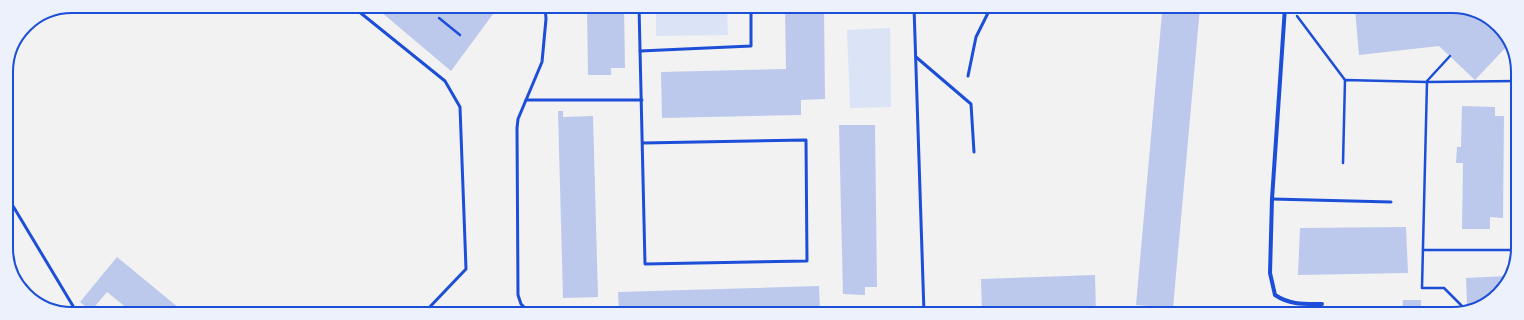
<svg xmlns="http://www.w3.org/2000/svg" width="1524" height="320" font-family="'Source Sans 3',sans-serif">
	<rect width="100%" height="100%" fill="#f2f2f2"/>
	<!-- green -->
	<g fill="#dbe4f7">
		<path d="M656,7h71l1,28 -72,1z"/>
		<path d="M890,28l1,79 -41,1 -3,-78z"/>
	</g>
	<!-- building -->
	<g fill="#bdc9ec">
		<path d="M374,6h109l10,8 -42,57z"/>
		<path d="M587,6h37l1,62h-14v7h-23z"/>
		<path d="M785,7h39l1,92 -24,1v15l-139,3 -1,-46 125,-3z"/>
		<path d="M1107,7h93l-27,301 -37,-3 26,-292z"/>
		<path d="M1369,7h96l34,18 10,19 -34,36 -36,-34 -80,9 -4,-46z"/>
		<path d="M1462,106l33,1v9h9l-1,102 -13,-1v12h-28l1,-66h-7l1,-16h4z"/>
		<path d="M558,111h5v6l30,-1 5,181 -35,1z"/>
		<path d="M839,125h36l2,162h-12v8l-22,-1z"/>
		<path d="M1406,227l2,46 -110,2 2,-47z"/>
		<path d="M117,257l68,56h-52l-26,-21 -16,19 -11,-9z"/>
		<path d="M1095,275l1,39 -114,-1 -1,-34z"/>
		<path d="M1507,276l-11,22 -35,14 6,-9 -1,-25z"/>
		<path d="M819,286l1,27h-201l-1,-21z"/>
		<path d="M1403,300h18v12l5,2h-53v-3l29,1z"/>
	</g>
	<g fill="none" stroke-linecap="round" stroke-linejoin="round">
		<!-- path -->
		<g stroke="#1d4ed8" stroke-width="2.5">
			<path d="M1297,16l48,64"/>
			<path d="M439,18l21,17"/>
			<path d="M1427,81l23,-25"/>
			<path d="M1427,82l90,-1"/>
			<path d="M1343,163l2,-83 82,2 -5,206h22l20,20"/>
			<path d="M1423,250h94"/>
		</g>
		<!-- service -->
		<g stroke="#1d4ed8" stroke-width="3">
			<path d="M352,6l93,75 15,26 6,162 -42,44"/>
			<path d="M639,6l6,258 162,-3 -1,-121 -163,3"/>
			<path d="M914,7l10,306"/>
			<path d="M640,51l111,-5v-39"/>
			<path d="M916,57l55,47 3,48"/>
			<path d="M968,76l8,-39 15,-30"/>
			<path d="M526,100h116"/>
			<path d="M7,196l69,115 3,2"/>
			<path d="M1272,199l119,3"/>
			<path d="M530,313l-9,-9 -3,-9 -1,-167 1,-9 24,-57 4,-43 -1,-13"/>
		</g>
		<!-- minor -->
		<path stroke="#1d4ed8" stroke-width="4" d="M1285,7l-13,192 -2,74 5,22c15,10 29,9 47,9"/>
	</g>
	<!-- crop -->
	<path d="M0 0H1524V320H0ZM72 13H1452A59 59 0 0 1 1511 72V248A59 59 0 0 1 1452 307H72A59 59 0 0 1 13 248V72A59 59 0 0 1 72 13Z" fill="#edf1fc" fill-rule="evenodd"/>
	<path fill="none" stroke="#1d4ed8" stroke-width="2" d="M72 13H1452A59 59 0 0 1 1511 72V248A59 59 0 0 1 1452 307H72A59 59 0 0 1 13 248V72A59 59 0 0 1 72 13Z"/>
</svg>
